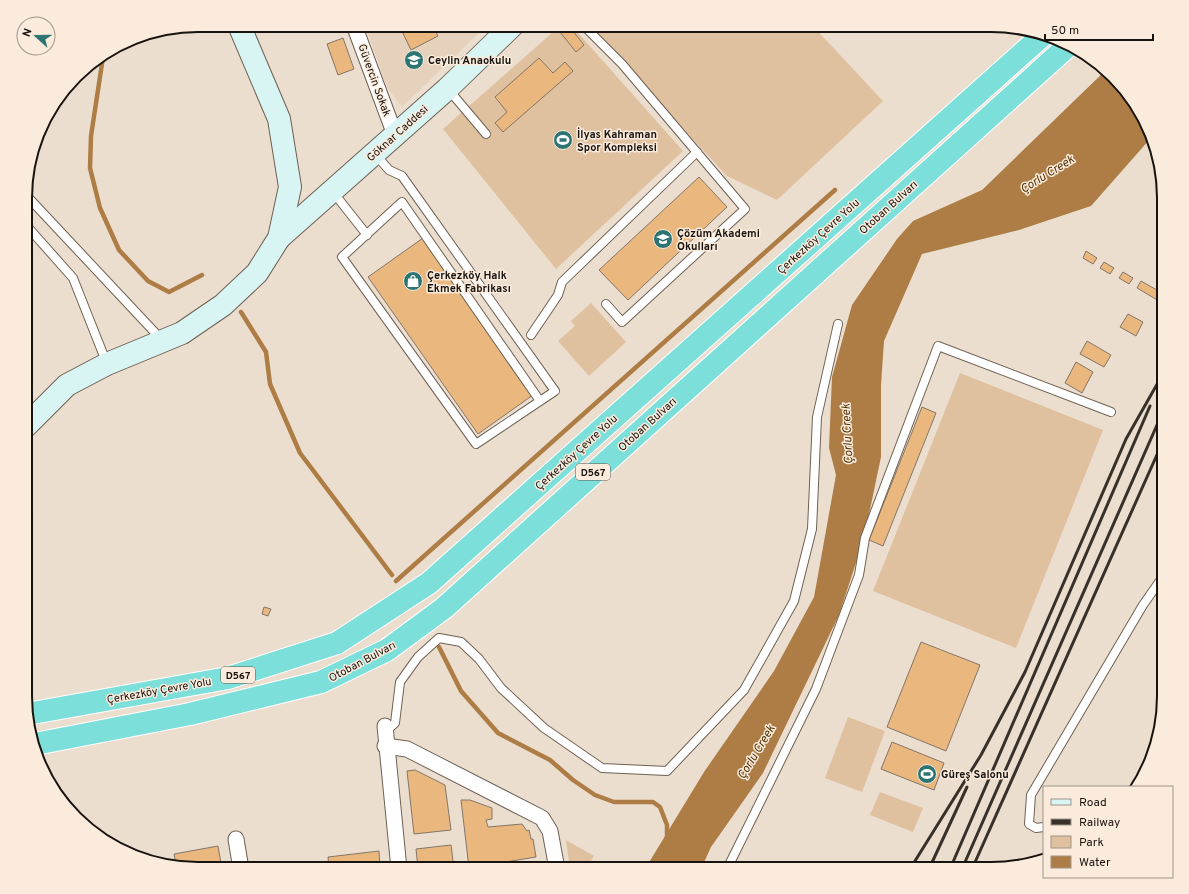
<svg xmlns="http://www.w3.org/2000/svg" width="1189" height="894" font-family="Overpass,sans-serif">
	<rect width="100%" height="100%" fill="#ecdecf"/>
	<!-- built -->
	<path fill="#e5d1bc" d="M365,25h107l7,8 -77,74 -15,-20z"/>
	<!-- green -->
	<g fill="#dfc09f">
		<path d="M561,25h10l112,126 -127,118 -113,-140z"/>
		<path d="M587,25h225l71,76 -106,99 -50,-24z"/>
		<path d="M591,303l35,39 -37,34 -31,-35 17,-15 -4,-5z"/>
		<path d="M960,373l143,57 -87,218 -143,-57z"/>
		<path d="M848,717l37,14 -23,61 -37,-14z"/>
		<path d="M880,792l43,16 -10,24 -43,-17z"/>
		<path d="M566,840l28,16 -8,13h-16z"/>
	</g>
	<!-- water -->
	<path fill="#ad7d45" d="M1106,70l40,52 4,17 -59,67 -72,24 -97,24 -38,87 -3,44v72l-17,81 -25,77 -76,158 -52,74 -10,22h-56l59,-97 70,-101 40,-74 22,-122 -7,-27 3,-71 20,-72 45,-66 16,-18 69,-31z"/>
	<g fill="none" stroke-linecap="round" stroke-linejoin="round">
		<!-- stream -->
		<g stroke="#ad7d45" stroke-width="4.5">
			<path d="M103,57l-12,79 -1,32 10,40 19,42 29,31 21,11 33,-17"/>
			<path d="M241,312l25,40 4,32 30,69 92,122"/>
			<path d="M396,581l439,-391"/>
			<path d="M439,647l22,44 37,42 52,27 23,20 22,15 19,7h39l7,5 7,18v14"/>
		</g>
	</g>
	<!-- building -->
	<g fill="#eab77f" stroke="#837669">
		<path d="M399,25h33l6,11 -27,14z"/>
		<path d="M568,25l16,20 -8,7 -16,-20z"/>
		<path d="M343,38l11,31 -16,6 -11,-31z"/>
		<path d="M539,58l14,15 12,-11 8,9 -70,61 -8,-9 12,-11 -12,-15z"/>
		<path d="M699,177l28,30 -99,93 -29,-30z"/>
		<path d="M423,238l110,157 -55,39 -110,-157z"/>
		<path d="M1086,251l11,7 -4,6 -10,-6z"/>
		<path d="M1104,262l10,6 -4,6 -10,-6z"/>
		<path d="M1123,272l10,6 -4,6 -10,-6z"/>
		<path d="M1141,281l23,13v10l-27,-16z"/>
		<path d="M1128,314l15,8 -7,14 -16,-9z"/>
		<path d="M1087,341l24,14 -7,12 -24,-13z"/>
		<path d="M1076,362l17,10 -11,21 -17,-10z"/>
		<path d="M922,407l14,6 -53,133 -14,-6z"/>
		<path d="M264,607l7,2 -3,7 -6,-2z"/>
		<path d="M921,642l59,23 -34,86 -59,-24z"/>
		<path d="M892,742l52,21 -10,27 -53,-21z"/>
		<path d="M415,770l30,15 6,45 -37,4 -7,-63z"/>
		<path d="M461,800h9l22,8v11l-6,1 2,7 34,-3 5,7 2,-1 2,9h2l3,18 -67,11z"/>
		<path d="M451,845l3,24h-36l-2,-20z"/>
		<path d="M218,846l4,23h-35l-11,-3 -2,-12z"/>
		<path d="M379,851l1,18h-51l-1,-12z"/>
	</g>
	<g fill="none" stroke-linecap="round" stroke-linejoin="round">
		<defs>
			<g id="lane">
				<path d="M583,25l39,39 123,145 -123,113 -16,-18"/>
				<path d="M448,89l38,45"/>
				<path d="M375,154l14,16 13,6 153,215 -79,53 -134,-187 60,-55 138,199"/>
				<path d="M333,192l34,43"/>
				<path d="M26,195l135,144"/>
				<path d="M26,225l47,53 34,86"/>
				<path d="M531,335l27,-40 4,-13 135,-130"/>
				<path d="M385,732l10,-9 5,-41 18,-25 21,-19 22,4 18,17 22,29 43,40 58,40 65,3 77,-81 50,-89 18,-72 5,-112 21,-93"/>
				<path d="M1044,827l-8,1 -7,-4 2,-29 112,-190 21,-30"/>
				<path d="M727,869l89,-180 43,-114 6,-37 73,-192 173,66"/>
			</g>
			<g id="street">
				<path d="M354,25l41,110"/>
				<path d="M385,726l14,143"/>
				<path d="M385,746l22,3 135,69 8,13 7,38"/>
				<path d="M236,839l5,30"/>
			</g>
			<g id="secondary">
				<path d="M279,238l168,-149 66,-64"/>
				<path d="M26,426l41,-41 40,-21 75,-31 41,-28 34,-32 22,-35 11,-51 -11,-68 -40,-94"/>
			</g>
			<g id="highway">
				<path d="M27,714l201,-36 109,-35 92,-60 614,-548"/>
				<path d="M35,744l155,-30 131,-32 66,-32 57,-42 625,-563"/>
			</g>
		</defs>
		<!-- lane casing -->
		<use href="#lane" stroke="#6e6154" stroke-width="10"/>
		<!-- street casing -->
		<use href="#street" stroke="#6e6154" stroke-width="17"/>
		<!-- secondary casing -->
		<use href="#secondary" stroke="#6e6154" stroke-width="24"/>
		<!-- highway casing -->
		<use href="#highway" stroke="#fff" stroke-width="24"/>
		<!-- lane -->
		<use href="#lane" stroke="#fff" stroke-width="8"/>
		<!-- street -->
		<use href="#street" stroke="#fff" stroke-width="15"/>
		<!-- secondary -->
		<use href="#secondary" stroke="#d8f5f4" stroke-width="22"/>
		<!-- highway -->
		<use href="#highway" stroke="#7cdfda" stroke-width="22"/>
		<!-- rail -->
		<g stroke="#37312a" stroke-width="3">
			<path d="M910,869l71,-114 44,-83 101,-233 38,-67"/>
			<path d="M929,869l38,-82"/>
			<path d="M950,869l200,-463"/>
			<path d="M962,869l202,-460"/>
			<path d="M972,869l192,-430"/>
		</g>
	</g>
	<!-- icons -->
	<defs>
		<symbol id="school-disc" viewBox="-11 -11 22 22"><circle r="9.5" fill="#2c7572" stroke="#faebdc"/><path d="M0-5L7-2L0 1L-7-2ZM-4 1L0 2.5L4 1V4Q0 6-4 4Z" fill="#fff"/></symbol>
		<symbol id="stadium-disc" viewBox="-11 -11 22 22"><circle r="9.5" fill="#2c7572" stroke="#faebdc"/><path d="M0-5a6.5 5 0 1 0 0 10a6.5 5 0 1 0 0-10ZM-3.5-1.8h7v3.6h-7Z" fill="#fff"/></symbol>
		<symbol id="shop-disc" viewBox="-11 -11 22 22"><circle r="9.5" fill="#2c7572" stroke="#faebdc"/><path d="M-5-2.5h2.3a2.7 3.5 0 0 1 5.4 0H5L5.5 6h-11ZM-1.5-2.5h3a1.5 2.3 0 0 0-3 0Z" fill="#fff"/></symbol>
	</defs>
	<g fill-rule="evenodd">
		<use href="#school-disc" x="403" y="49" width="22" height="22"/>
		<use href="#stadium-disc" x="552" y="129" width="22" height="22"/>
		<use href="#school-disc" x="652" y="228" width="22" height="22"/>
		<use href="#shop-disc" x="402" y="270" width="22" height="22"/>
		<use href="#stadium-disc" x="916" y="763" width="22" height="22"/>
	</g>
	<g text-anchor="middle" stroke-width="3" stroke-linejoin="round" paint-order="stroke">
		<!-- shield labels -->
		<g fill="#faebdc" stroke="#5c544c" stroke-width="1">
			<rect x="576" y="464" width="34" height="16" rx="3"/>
			<rect x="221" y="667" width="34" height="16" rx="3"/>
		</g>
		<g font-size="10" font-weight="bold" fill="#18130e">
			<text x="593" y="476">D567</text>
			<text x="238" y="679">D567</text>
		</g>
		<!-- poi labels -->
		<g font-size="11" font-weight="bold" fill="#18130e" stroke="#faebdc" text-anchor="start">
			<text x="428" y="64">Ceylin Anaokulu</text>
			<text x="577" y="138">İlyas Kahraman<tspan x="577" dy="13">Spor Kompleksi</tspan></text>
			<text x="677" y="237">Çözüm Akademi<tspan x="677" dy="13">Okulları</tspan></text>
			<text x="427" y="279">Çerkezköy Halk<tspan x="427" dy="13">Ekmek Fabrikası</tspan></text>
			<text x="941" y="778">Güreş Salonu</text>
		</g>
		<!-- street labels -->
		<g font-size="11" fill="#18130e" stroke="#faebdc">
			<text transform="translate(375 80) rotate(70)" y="4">Güvercin Sokak</text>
			<text transform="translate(397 133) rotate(-42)" y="4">Göknar Caddesi</text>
			<text transform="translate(888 207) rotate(-42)" y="4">Otoban Bulvarı</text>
			<text transform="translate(818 236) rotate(-42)" y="4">Çerkezköy Çevre Yolu</text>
			<text transform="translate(647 424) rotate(-42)" y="4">Otoban Bulvarı</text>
			<text transform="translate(576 452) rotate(-42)" y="4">Çerkezköy Çevre Yolu</text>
			<text transform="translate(362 661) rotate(-28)" y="4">Otoban Bulvarı</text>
			<text transform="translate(159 690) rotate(-10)" y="4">Çerkezköy Çevre Yolu</text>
		</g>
		<!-- water labels -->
		<g font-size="12" font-style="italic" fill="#523102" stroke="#faebdc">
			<text transform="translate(1047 174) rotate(-32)" y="4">Çorlu Creek</text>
			<text transform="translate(847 434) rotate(-93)" y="4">Çorlu Creek</text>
			<text transform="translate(756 752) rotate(-59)" y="4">Çorlu Creek</text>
		</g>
	</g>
	<!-- crop -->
	<path d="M0 0H1189V894H0ZM198 32H991A166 166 0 0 1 1157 198V696A166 166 0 0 1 991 862H198A166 166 0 0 1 32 696V198A166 166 0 0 1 198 32Z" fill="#faebdc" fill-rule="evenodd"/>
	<path fill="none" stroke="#18130e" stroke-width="2" d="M198 32H991A166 166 0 0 1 1157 198V696A166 166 0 0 1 991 862H198A166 166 0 0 1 32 696V198A166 166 0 0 1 198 32Z"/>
	<!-- legend -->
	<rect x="1043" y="786" width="130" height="92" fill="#faebdc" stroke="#a0958a"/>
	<rect x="1051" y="799" width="20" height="6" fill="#d8f5f4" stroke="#a0958a"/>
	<text x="1079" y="806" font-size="12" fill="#18130e">Road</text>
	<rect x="1051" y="819" width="20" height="6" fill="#37312a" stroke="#a0958a"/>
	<text x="1079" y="826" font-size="12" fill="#18130e">Railway</text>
	<rect x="1051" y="836" width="20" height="12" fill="#dfc09f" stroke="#a0958a"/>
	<text x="1079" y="846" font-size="12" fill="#18130e">Park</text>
	<rect x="1051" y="856" width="20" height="12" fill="#ad7d45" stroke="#a0958a"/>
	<text x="1079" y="866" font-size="12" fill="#18130e">Water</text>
	<!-- north arrow -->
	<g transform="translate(36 36) rotate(291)"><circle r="19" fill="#faebdc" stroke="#a0958a"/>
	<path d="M0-3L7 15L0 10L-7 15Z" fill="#2c7572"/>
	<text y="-6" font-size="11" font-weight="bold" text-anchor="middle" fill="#18130e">N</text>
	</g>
	<!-- scale -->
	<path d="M1045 34v6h108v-6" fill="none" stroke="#18130e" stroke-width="2"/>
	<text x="1051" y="34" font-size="12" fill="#18130e" stroke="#faebdc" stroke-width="3" paint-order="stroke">50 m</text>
</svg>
